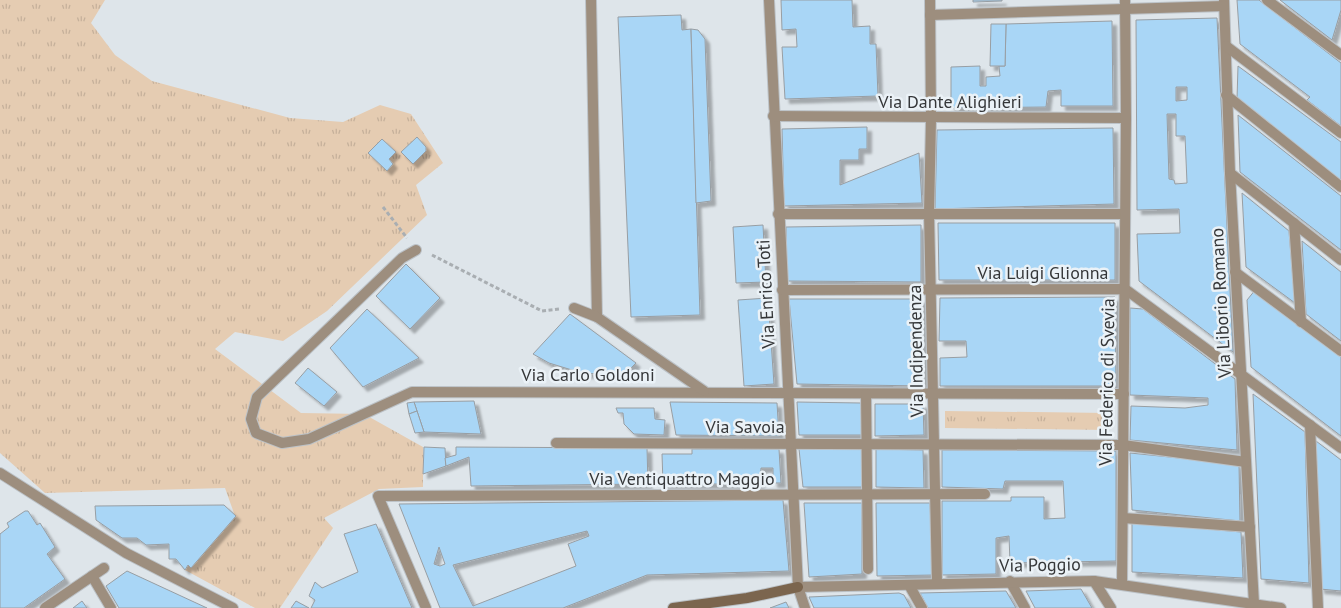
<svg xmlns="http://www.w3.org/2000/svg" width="1341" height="608" font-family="'PT Sans',sans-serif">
	<defs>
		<pattern id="grass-tufts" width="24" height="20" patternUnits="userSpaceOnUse" patternTransform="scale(1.25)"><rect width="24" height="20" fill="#e5ccb2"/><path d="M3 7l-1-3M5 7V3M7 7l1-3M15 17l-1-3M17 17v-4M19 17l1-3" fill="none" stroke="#c5b09a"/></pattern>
		<filter id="shadow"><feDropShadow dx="4.5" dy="4.5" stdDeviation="1" flood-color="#0004"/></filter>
	</defs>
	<rect width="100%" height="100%" fill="#dee5ea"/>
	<!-- grass -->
	<g fill="url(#grass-tufts)">
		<path d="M0,0h105l-14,23 24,32 37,26 138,37 53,4 37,-17 31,9 32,49 -27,22 11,30 -100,96 -44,30 -48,-9 -20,17 86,64 63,1 59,33v40l-44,2 -55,29 9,10 -53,80h-25l-70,-38 50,-54 -10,-28 -180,5 -45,-40z"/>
		<path d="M945,411l163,2v17l-163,-2z"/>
	</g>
	<!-- building -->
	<g fill="#a9d6f6" stroke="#989ea3" fill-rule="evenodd" filter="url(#shadow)">
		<path d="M781,0h71l1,27 17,-1v18h6l2,52 -93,3 -3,-52h15l-1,-18 -14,1z"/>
		<path d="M973,0h29v1l-29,1z"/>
		<path d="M1237,0h22l82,63v63l-34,-26 3,-3 -70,-53z"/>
		<path d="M1280,0h61v10l-9,30z"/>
		<path d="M681,15l1,15 9,-1 9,286 -69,2 -13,-300z"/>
		<path d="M1217,18l16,334 -94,-71 -2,-47 43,-1 -1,-24 -42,1 -1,-190zM1176,87h11v13l-11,1zM1167,114h9v22h9l2,47 -12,1 -1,-4 -5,-1z"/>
		<path d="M1112,21l1,85h-52v-16l-13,1 -2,16 -95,1v-41l29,-1v20h6v-9l14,-1 -1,-10h6l1,-42z"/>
		<path d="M991,24h15l-1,42h-15z"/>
		<path d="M691,29l7,1 7,9 6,162 -15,2z"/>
		<path d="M1238,66l103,76v40l-104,-83z"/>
		<path d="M1238,115l103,81v54l-101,-78z"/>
		<path d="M867,127v22h-8v11h-19v25l79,-32 3,50 -138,3 -2,-77z"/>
		<path d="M1113,128l1,76 -179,5 2,-79z"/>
		<path d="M417,137l9,10v4l-13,13 -12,-12z"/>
		<path d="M382,139l14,13 -7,7 4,5 -6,7 -19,-18z"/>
		<path d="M1242,193l47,38 6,72 -49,-36z"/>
		<path d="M938,223h177v57h-176z"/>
		<path d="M763,225l3,57 -30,1 -3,-56z"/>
		<path d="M921,225v57l-134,-1 -1,-54z"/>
		<path d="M1302,241l39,31v69l-35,-27z"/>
		<path d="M406,264l34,34 -30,31 -34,-33z"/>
		<path d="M1256,289l85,67v80l-90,-69 -4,-67z"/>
		<path d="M1115,297l1,89h-176v-28l27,-1 -1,-16h-27l1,-43z"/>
		<path d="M768,298l6,86 -30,2 -6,-86z"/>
		<path d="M789,299h132l2,87 -126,-2z"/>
		<path d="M1130,308l13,1 92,70 2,71 -107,-10 1,-34 54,2 23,-3v-7l-78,-3z"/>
		<path d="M367,309l52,49 -56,29 -33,-39z"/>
		<path d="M570,314l66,49 -9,9 -42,2 -36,-11 -16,-9z"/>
		<path d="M308,368l29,24 -13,14 -29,-23z"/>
		<path d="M1253,394l52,38 4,151 -48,-4z"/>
		<path d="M474,401l7,33 -57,-2 -10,-30z"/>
		<path d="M414,402l3,9 -8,3 -2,-11z"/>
		<path d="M670,402l107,1 2,33 -103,-1z"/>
		<path d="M797,402l64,1 1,32h-63z"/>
		<path d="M875,404h48l1,31 -49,1z"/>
		<path d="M616,408h38l1,11 10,1 -1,15 -30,-1 -10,-10 -1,-11h-5z"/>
		<path d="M417,411l7,21 -9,1 -6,-19z"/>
		<path d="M1316,441l25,19v131l-21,-2z"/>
		<path d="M424,447l21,1 1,18 -23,8z"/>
		<path d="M456,447l191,1 1,36 -177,2 -2,-29 -23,9 -1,-8 11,-3z"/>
		<path d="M692,449h87l2,34h-8v-15h-12l-1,16h-97l-1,-30h30z"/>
		<path d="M799,449h63v38h-59z"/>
		<path d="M876,449l47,1 1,38 -48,-1z"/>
		<path d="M942,450l174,1v110l-106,2 -1,-27 -13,2v36l-54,1v-74h69v-4h33v22l21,-1 -2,-37h-58l-2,8 -61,-2z"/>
		<path d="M1130,453l109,11 1,57 -108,-11z"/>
		<path d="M783,500l6,71 -142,4 -84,33h-123l-41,-104zM587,531l2,5 -21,8 8,22 -103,40 -20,-41zM439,547l6,17 -5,2 -6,-2z"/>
		<path d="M804,503h58v71l-53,3z"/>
		<path d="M876,503h54l3,72 -56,1z"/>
		<path d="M224,505l12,11 -45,52 -3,-3 -3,5 -9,-11h-7v-15l-23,1 -9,-7h-15l-26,-18 -1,-14z"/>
		<path d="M25,511h3l9,14 3,-2 15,24 -8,7 18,25 -41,29h-24v-74l9,-7 -2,-4z"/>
		<path d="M1132,522l109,10 2,46 -111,-6z"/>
		<path d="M376,524l36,84h-101l4,-8 -6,-4 6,-14 7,6 36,-16 -14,-38z"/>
		<path d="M127,571l80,37h-88l-13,-22z"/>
		<path d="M1081,589l11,19h-57l-9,-17z"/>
		<path d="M1006,591l10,17h-88l-8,-15z"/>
		<path d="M899,593l5,2 7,13h-97l-5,-11z"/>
		<path d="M82,601l5,7h-14z"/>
		<path d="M296,601l13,7h-18z"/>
		<path d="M786,602l3,6h-19z"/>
	</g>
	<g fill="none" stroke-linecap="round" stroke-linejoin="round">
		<defs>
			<g id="street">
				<path d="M591,0l6,317"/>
				<path d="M769,0l29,587 7,21"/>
				<path d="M930,0l1,119 -2,94 8,370"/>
				<path d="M1224,0l6,173 24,431"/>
				<path d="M1267,0l74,55"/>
				<path d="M930,15l294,-9"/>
				<path d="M1226,46l115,87"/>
				<path d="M1226,95l115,92"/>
				<path d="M773,116l353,2"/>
				<path d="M1230,173l111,87"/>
				<path d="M778,214h347"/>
				<path d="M1294,223l7,99"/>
				<path d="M416,250l-14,8 -145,139 -6,22 5,14 26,10 27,-4 103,-47 712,2"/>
				<path d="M1235,272l106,79"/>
				<path d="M782,290l343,-1 216,159"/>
				<path d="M574,308l23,9 107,74"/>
				<path d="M866,394l2,175"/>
				<path d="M1310,425l8,183"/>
				<path d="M556,443l567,2 123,17"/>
				<path d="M0,473l126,80 107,55"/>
				<path d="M1123,518l127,9"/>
				<path d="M92,576l19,32"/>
				<path d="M1010,581l15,27"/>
				<path d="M1094,581l17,27"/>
				<path d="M1122,584l4,-466 -1,-118"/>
				<path d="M909,585l13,23"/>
				<path d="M798,587l296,-6 187,27"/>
				<path d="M45,608l59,-40"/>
				<path d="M426,608l-48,-112 607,-2"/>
			</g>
			<path id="secondary" d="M673,608l74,-10 51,-11"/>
		</defs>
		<!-- street casing -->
		<use href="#street" stroke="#bcc2c7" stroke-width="12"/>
		<!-- secondary casing -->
		<use href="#secondary" stroke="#bcc2c7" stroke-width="12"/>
		<!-- path -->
		<g stroke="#a9aeb2" stroke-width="3" stroke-dasharray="4 2.5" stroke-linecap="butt">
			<path d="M383,207l24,31"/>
			<path d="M432,255l110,56 17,-2"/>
		</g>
		<!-- street -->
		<use href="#street" stroke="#9d8e7e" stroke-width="10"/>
		<!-- secondary -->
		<use href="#secondary" stroke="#7b654e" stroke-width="10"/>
	</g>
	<g text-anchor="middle" stroke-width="5" stroke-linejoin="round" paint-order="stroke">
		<!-- street labels -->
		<g font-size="18" fill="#353739" stroke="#ebf2f7">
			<text x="950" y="108">Via Dante Alighieri</text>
			<text x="1043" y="279">Via Luigi Glionna</text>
			<text transform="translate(766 294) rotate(-93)" y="6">Via Enrico Toti</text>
			<text transform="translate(1221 303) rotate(-93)" y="6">Via Liborio Romano</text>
			<text transform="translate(916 351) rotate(-91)" y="6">Via Indipendenza</text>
			<text x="588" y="381">Via Carlo Goldoni</text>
			<text transform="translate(1107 382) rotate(-89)" y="6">Via Federico di Svevia</text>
			<text x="745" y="433">Via Savoia</text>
			<text x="682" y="485">Via Ventiquattro Maggio</text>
			<text transform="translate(1040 565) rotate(-1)" y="6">Via Poggio</text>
		</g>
	</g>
</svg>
